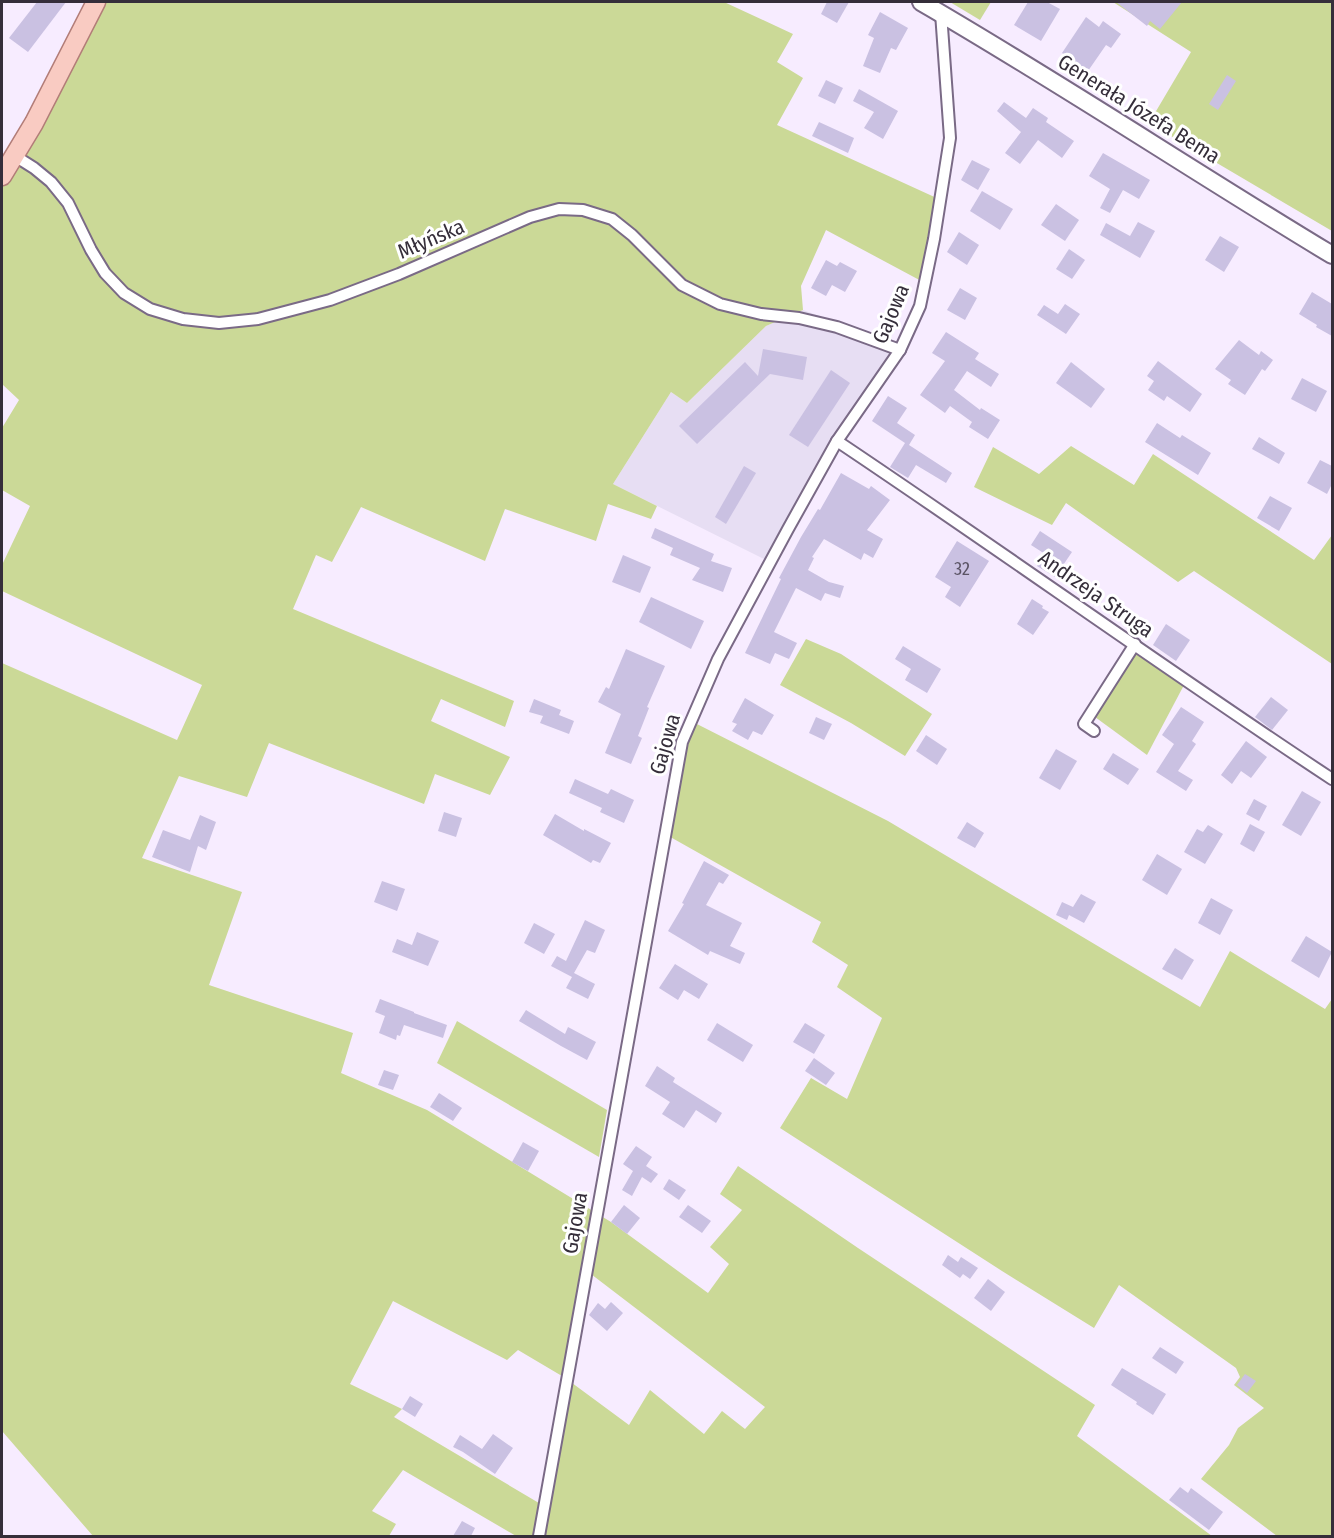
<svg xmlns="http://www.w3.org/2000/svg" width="1334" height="1538" font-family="'Fira Sans Condensed',sans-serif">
	<rect width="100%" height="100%" fill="#f7ecff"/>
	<!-- industrial -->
	<path fill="#e7def3" d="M803,310l44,16 53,24 -63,91 -67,121 -157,-78 58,-92 16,11 79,-77z"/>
	<!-- green -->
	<g fill="#cbd997" fill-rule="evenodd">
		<path d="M96,2h628l69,32 -16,28 26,16 -26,47 164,75 -16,83 -99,-53 -25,56 2,24 -37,16 -79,77 -16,-11 -58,92 44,22 -6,13 -43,-15 -12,37 -91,-32 -20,52 -124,-54 -29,55 -16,-7 -23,54 221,92 -9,26 -64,-28 -10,22 79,36 -20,38 -55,-21 -11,30 -155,-61 -22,54 -68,-21 -37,82 100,34 -33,93 144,48 -12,40 86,37 184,112 97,71 21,-29 -19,-17 32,-37 -22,-16 18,-28 120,82 237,157 -18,31 135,100h-696l-113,-66 -31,41 24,13 -7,12h-296l-91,-105v-768l175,77 25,-55 -200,-94v-26l28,-59 -28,-16v-62l17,-28 -17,-16v-210zM587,1271l178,136 -20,22 -23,-18 -18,23 -54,-44 -21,35 -61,-45zM393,1301l114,59 11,-10 49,29 -23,127 -150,-89 8,-8 -52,-25z"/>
		<path d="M950,2h41l-11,18z"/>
		<path d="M1113,2h219v229l-183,-108 42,-71z"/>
		<path d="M1071,446l63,39 19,-31 161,106 18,-25v129l-138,-93 -16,11 -112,-79 -14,22 -78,-38 19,-40 46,27z"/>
		<path d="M806,639l35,15 91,60 -27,42 -54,-33 -71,-38z"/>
		<path d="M1136,654l48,31 -37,70 -52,-38z"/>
		<path d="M691,721l197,100 312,186 30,-56 95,58 7,-10v537h-55l-76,-57 28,-34 9,-17 26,-20 -30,-23 6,-8 -4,-9 -117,-83 -25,43 -92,-57 -222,-143 31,-50 36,21 35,-81 -45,-31 11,-22 -36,-23 9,-20 -156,-88z"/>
		<path d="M457,1021l150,89 -8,47 -162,-94z"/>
	</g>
	<!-- building -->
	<g fill="#cac1e2">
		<path d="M37,2h29l-38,50 -19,-14z"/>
		<path d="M827,2h22l-12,21 -16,-9z"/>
		<path d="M1028,2h19l13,7 -19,32 -27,-16z"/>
		<path d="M1116,2h66l-22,27 -10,-8 -3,5z"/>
		<path d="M880,12l28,16 -12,22 -5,-2 -11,25 -17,-7 11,-28 -6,-3z"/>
		<path d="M1086,17l13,10 4,-6 18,13 -10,14 -5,-3 -18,26 -26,-18z"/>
		<path d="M1227,75l9,6 -18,29 -9,-6z"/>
		<path d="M826,80l17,8 -8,16 -17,-8z"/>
		<path d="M859,89l39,22 -15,28 -19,-11 10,-16 -21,-11z"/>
		<path d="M1004,102l22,16 7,-10 15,10 -2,4 28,19 -12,17 -24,-18 -18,24 -15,-11 16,-21 -24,-21z"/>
		<path d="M819,122l35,16 -6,15 -36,-17z"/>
		<path d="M1103,153l47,27 -11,19 -16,-9 -13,23 -10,-5 10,-19 -21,-13z"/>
		<path d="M972,160l18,9 -12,21 -17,-10z"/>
		<path d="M982,191l31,18 -13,21 -30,-19z"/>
		<path d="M1056,204l23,16 -14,21 -24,-16z"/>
		<path d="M1138,222l17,9 -15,27 -40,-23 6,-12 24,13z"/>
		<path d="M959,232l20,13 -12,20 -20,-13z"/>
		<path d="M1220,236l19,11 -15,25 -19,-12z"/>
		<path d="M1069,249l16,11 -13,19 -16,-10z"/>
		<path d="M826,260l11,6 3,-4 17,9 -12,21 -13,-7 -6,11 -15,-8z"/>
		<path d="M960,288l17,10 -12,22 -18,-10z"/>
		<path d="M1312,292l20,12v32l-16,-9 1,-2 -18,-11z"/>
		<path d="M1065,304l15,10 -14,20 -29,-19 7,-10 14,9z"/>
		<path d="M946,332l33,21 -4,6 24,15 -8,13 -24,-16 -13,19 26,20 1,-2 19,12 -12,19 -19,-12 3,-5 -22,-16 -5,7 -25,-18 25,-34 -13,-8z"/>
		<path d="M1239,340l20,15 2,-4 12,9 -8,11 -3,-2 -17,26 -17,-11 3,-4 -16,-11z"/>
		<path d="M763,349l44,8 -4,23 -33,-6 -73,70 -18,-18 66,-64 13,14z"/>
		<path d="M1158,361l44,33 -12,18 -23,-16 -3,5 -16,-11 6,-9 -7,-5z"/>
		<path d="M1071,362l34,27 -14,19 -35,-25z"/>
		<path d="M831,370l19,13 -42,64 -19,-12z"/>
		<path d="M1302,378l25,13 -11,21 -25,-13z"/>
		<path d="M888,396l19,12 -10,15 18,12 -6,10 43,28 -6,10 -30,-18 -8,13 -18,-11 15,-24 -33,-22z"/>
		<path d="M1157,423l23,15 2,-3 29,18 -13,22 -53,-33z"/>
		<path d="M1259,437l26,16 -6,11 -27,-15z"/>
		<path d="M1320,460l12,6v18l-5,10 -20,-11z"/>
		<path d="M744,466l12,7 -30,51 -11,-7z"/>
		<path d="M841,473l28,16 2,-3 19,14 -23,30 16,9 -10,19 -9,-5 -3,7 -37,-21 -12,18 2,1 -6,12 21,12 15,4 -4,12 -15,-5 -4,8 -25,-13 -22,44 23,11 -8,16 -14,-6 -5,11 -25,-11 36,-74 -2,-1 22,-41 17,-28 2,1z"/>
		<path d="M1270,496l22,12 -13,23 -22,-13z"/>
		<path d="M655,528l59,26 -3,7 21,7 -9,24 -31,-12 8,-12 -30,-13 3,-7 -22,-10z"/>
		<path d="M1040,531l32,21 -17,25 -18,-11 8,-12 -14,-9z"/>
		<path d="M957,541l32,20 -29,46 -15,-10 6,-10 -16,-10z"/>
		<path d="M623,555l28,12 -11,26 -28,-11z"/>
		<path d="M651,597l53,24 -13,28 -52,-27z"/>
		<path d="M1032,599l11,7 -1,2 7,4 -16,23 -16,-11z"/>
		<path d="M1166,624l24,16 -14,21 -23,-16z"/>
		<path d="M903,646l38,23 -14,24 -22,-13 6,-11 -16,-10z"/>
		<path d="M626,649l39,17 -18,41 2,1 -11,28 4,2 -11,26 -26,-11 16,-39 -23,-12 8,-15 3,2z"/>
		<path d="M1271,697l17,13 -16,20 -17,-13z"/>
		<path d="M745,698l29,17 -12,20 -9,-4 -5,9 -16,-9 5,-7 -5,-2z"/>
		<path d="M534,699l27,11 -2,5 15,6 -5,13 -29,-11 3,-7 -14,-4z"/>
		<path d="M1181,707l23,15 -12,19 4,3 -18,27 15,9 -7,11 -30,-19 18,-28 -12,-9z"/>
		<path d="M816,717l16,7 -8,16 -15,-7z"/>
		<path d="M926,735l21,14 -10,16 -21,-14z"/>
		<path d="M1246,741l21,16 -16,21 -10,-7 -9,13 -11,-9z"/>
		<path d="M1056,749l21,12 -17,29 -21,-12z"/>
		<path d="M1113,753l26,16 -11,16 -25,-16z"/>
		<path d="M575,779l33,15 3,-5 23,11 -10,23 -24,-11 2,-4 -33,-15z"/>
		<path d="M1302,791l19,11 -20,34 -19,-11z"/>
		<path d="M1254,799l13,7 -8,15 -13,-7z"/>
		<path d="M444,812l18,6 -6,19 -18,-6z"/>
		<path d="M555,814l29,17v-2l27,14 -11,20 -7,-3 -2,3 -48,-28z"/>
		<path d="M200,815l16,7 -10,28 -8,-4 -8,26 -38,-15 11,-27 27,10z"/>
		<path d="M967,822l17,11 -9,15 -18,-10z"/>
		<path d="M1250,824l15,8 -11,20 -14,-8z"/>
		<path d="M1208,825l15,9 -18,30 -21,-12 13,-23 6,3z"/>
		<path d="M1157,854l25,15 -15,26 -25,-15z"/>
		<path d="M704,861l25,14 -6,9 -4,-2 -13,23 36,18 -12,23 15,7 -5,11 -30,-13 -2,4 -40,-24 16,-27 -2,-1z"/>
		<path d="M382,881l23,8 -8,22 -23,-9z"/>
		<path d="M1081,894l15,8 -12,21 -15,-8 -2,5 -11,-5 6,-13 11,5z"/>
		<path d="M1211,898l22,12 -13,25 -22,-12z"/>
		<path d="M585,920l20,10 -10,23 -8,-3 -13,23 21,11 -7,15 -22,-11 6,-11 -21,-11 6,-10 9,5z"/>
		<path d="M534,923l21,11 -11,20 -20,-11z"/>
		<path d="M417,932l22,9 -11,25 -36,-14 5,-13 15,6z"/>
		<path d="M1306,936l26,16 -13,26 -28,-17z"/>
		<path d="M1175,948l19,12 -12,20 -20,-11z"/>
		<path d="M675,964l33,20 -9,15 -15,-9 -6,10 -19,-12z"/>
		<path d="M380,999l34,13v1l33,12 -4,13 -39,-13 -4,11 -3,-1 -1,5 -17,-7 6,-17 -10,-4z"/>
		<path d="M526,1010l39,24 3,-7 28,15 -9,18 -26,-14 -42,-25z"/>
		<path d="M717,1023l36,22 -10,17 -36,-22z"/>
		<path d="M805,1023l20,12 -11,19 -21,-12z"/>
		<path d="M814,1058l21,15 -9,12 -21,-14z"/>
		<path d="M657,1066l18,12 -2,4 49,31 -6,10 -20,-13 -12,18 -22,-14 8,-12 -25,-16z"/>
		<path d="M384,1070l15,5 -6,15 -15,-5z"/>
		<path d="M439,1093l23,15 -9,13 -23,-14z"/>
		<path d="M523,1142l16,9 -11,20 -16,-9z"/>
		<path d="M636,1146l16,11 -6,9 12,8 -7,9 -9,-6 -10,19 -10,-6 11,-19 -10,-7z"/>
		<path d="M669,1179l17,11 -7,10 -16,-11z"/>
		<path d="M624,1205l16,13 -13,16 -16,-12z"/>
		<path d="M688,1205l23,16 -9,12 -23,-16z"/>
		<path d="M948,1255l10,7 3,-5 17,11 -8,11 -7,-5 -3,4 -18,-13z"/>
		<path d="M988,1279l17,13 -14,19 -17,-13z"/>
		<path d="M611,1302l12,11 -16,18 -18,-16 9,-12 7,6z"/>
		<path d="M1160,1347l24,15 -8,12 -24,-16z"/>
		<path d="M1122,1368l44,26 -13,21 -17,-11 1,-2 -26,-17z"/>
		<path d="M1245,1374l11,7 -9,12 -10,-8z"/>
		<path d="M410,1396l13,8 -8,13 -13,-8z"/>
		<path d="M493,1434l20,14 -18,26 -32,-22 -10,-5 7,-12 22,14z"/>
		<path d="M1180,1487l8,6 3,-5 32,24 -14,18 -40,-30z"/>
		<path d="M462,1521l13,7 -4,8h-18z"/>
	</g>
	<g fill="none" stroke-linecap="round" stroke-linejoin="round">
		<defs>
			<g id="street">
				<path d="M15,156l19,12 17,14 17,21 23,47 14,23 19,20 26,16 33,10 36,4 39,-4 72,-19 69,-26 131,-57 29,-8 24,1 29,9 20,16 50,50 38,19 41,10 38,4 38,9 63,23"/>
				<path d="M837,441c166,111 328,228 495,338"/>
				<path d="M1094,731l-10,-7 51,-80"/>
				<path d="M539,1536l143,-794 36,-83 70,-130 49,-88 63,-91 20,-44 14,-67 16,-101 -9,-125"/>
			</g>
			<path id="secondary" d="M921,2c140,81 273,170 411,253"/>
			<path id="primary" d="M2,176l32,-53 62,-121"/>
		</defs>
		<!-- street casing -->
		<use href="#street" stroke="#7a6a86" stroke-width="14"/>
		<!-- secondary casing -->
		<use href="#secondary" stroke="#7a6a86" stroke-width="20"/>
		<!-- primary casing -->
		<use href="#primary" stroke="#b27d78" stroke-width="21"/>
		<!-- street -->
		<use href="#street" stroke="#fff" stroke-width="10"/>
		<!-- secondary -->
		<use href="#secondary" stroke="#fff" stroke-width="16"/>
		<!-- primary -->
		<use href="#primary" stroke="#f9cbc2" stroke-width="18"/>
	</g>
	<g text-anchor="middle" stroke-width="6" stroke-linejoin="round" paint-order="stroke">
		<!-- number labels -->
		<g font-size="18" fill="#5a5364">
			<text x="962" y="575">32</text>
		</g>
		<!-- street labels -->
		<g font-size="21" fill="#352e3a" stroke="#fff">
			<text transform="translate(1139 109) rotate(32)" y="7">Generała Józefa Bema</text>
			<text transform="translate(431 239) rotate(-23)" y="7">Młyńska</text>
			<text transform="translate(891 314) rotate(-67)" y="7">Gajowa</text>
			<text transform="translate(1096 594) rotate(35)" y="7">Andrzeja Struga</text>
			<text transform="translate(665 744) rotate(-74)" y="7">Gajowa</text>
			<text transform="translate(575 1223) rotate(-80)" y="7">Gajowa</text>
		</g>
	</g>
	<!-- border -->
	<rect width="1334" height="1538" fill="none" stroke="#352e3a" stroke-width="6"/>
</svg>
